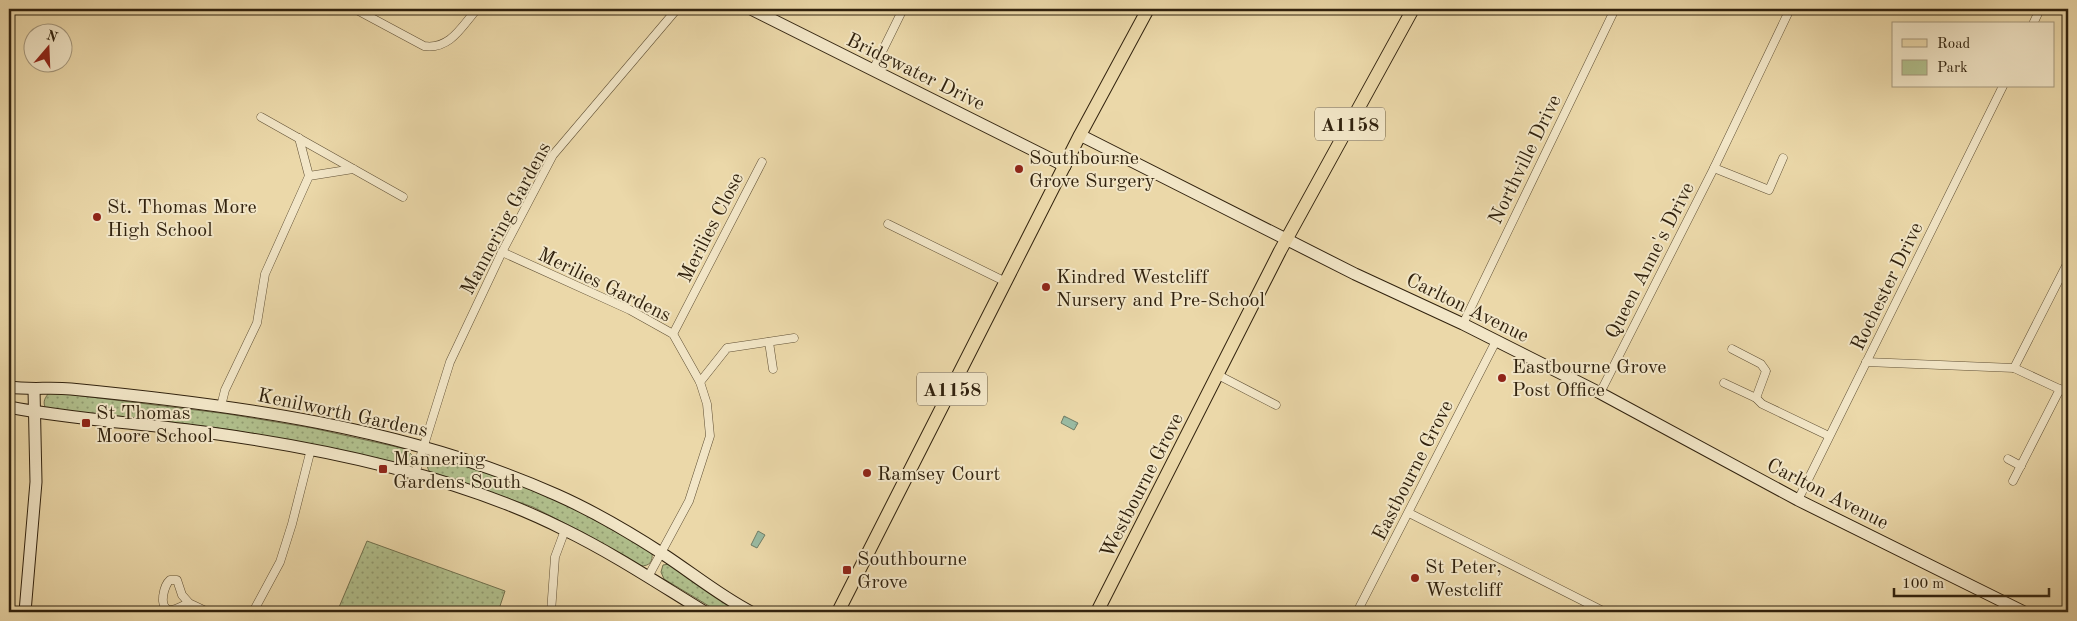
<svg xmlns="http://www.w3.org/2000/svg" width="2077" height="621" font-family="'Old Standard TT',serif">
	<defs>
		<pattern id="green-dots" width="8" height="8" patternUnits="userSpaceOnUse" patternTransform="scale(1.25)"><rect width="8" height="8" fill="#b1c08d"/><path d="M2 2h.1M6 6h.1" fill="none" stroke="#919c72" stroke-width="1.8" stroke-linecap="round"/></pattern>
		<pattern id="water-ripples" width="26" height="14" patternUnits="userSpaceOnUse" patternTransform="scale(1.25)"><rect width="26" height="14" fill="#99bba3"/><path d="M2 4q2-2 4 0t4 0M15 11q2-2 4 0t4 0" fill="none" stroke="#84a08b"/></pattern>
	</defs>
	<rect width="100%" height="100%" fill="#ebd8a9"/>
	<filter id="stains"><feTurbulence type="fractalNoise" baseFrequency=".004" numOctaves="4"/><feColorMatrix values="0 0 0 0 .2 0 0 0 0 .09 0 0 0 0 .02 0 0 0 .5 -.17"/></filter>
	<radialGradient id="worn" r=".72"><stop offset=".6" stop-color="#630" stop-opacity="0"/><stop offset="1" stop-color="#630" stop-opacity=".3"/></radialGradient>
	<!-- green -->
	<g fill="url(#green-dots)" stroke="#71714e">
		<path d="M50,392l178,22 84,14 94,21 7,7 -5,9h-5l-97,-22 -81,-14 -95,-12 -71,-5 -13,-3c-4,-7 -1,-12 4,-17z"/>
		<path d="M434,456c36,11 74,22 109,38 38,17 73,38 109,58 1,10 -2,14 -12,14l-54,-32 -53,-27 -104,-36 -3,-7 2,-5z"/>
		<path d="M367,541l138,50 -7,21h-161z"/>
		<path d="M670,564l74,48h-25l-55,-33 -3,-7 2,-7z"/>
	</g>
	<!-- water -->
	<g fill="url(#water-ripples)" stroke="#6f7e67">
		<path d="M1064,416l14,7 -4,7 -13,-7z"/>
		<path d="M758,531l7,4 -8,13 -6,-3z"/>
	</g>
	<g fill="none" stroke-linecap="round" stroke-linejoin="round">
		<defs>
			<g id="street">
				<path d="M355,9l69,37c26,4 38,-20 53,-37"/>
				<path d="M2033,24l7,-15"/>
				<path d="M873,70l30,-61"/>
				<path d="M261,117l142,80"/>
				<path d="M299,138l10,38"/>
				<path d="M1714,168l55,22 14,-32"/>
				<path d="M888,224l118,58"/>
				<path d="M502,252l128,58 43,24 27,48 7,22 3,32 -21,65 -41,76"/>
				<path d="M1463,324l152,-315"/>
				<path d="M673,334l89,-172"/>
				<path d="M769,342l4,27"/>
				<path d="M1732,349l29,15 5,7 -10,27"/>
				<path d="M1866,362l148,6 54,25"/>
				<path d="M2014,368l54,-106"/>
				<path d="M1218,375l58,30"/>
				<path d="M700,382l27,-34 67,-10"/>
				<path d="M1724,383l32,15 6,6 67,32"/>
				<path d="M1600,393l114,-225 76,-159"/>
				<path d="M221,406l4,-16 32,-67 8,-49 44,-98 44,-7"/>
				<path d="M2008,459l13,7"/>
				<path d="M415,474l35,-112 52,-110 51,-97 124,-146"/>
				<path d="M2013,481l47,-92"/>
				<path d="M1798,500l205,-414"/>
				<path d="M1409,513l196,99"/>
				<path d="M189,603c-5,2 -15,8 -20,7 -11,-3 -5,-25 1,-30h7l5,15 7,8 19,9"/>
				<path d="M253,612l27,-50 12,-38 19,-75"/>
				<path d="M551,612l4,-55 10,-27"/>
				<path d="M1357,612l139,-271"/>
			</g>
			<g id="secondary">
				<path d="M751,9l314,157"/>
				<path d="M1080,135l275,139 108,50 137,69 198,107 226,112"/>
				<path d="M9,387c21,3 41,0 62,2 164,16 334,38 486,106 36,16 72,37 106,59 29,19 57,42 88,58"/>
				<path d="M9,407c66,13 134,16 202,26 116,16 250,44 354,97 49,24 94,54 140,82"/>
				<path d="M25,612l11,-130 -2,-93"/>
			</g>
			<g id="primary">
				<path d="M838,612l242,-477 68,-126"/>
				<path d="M1097,612l183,-361 133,-242"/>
			</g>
		</defs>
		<!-- street casing -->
		<use href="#street" stroke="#605035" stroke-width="9"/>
		<!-- secondary casing -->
		<use href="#secondary" stroke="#31220e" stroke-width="13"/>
		<!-- primary casing -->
		<use href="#primary" stroke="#31220e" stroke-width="14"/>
		<!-- street -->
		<use href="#street" stroke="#f2e6c7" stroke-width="8"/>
		<!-- secondary -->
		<use href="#secondary" stroke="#f2e6c7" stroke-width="11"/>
		<!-- primary -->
		<use href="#primary" stroke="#ebd8a9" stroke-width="12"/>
	</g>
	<!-- markers -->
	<g fill="#8f2418" stroke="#f2e6c7" stroke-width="2">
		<circle cx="1019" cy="169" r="5"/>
		<circle cx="97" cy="217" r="5"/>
		<circle cx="1046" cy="287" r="5"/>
		<circle cx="1502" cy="378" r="5"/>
		<rect x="81" y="418" width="10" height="10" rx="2.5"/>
		<rect x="378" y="464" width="10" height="10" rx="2.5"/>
		<circle cx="867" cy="473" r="5"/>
		<rect x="842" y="565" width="10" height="10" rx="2.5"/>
		<circle cx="1415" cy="578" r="5"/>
	</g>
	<g text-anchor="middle" stroke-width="4" stroke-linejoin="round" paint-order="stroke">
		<!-- shield labels -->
		<g fill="#f2e6c7" stroke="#6b5d46" stroke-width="1">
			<rect x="1315" y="107.5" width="70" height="33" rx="4"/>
			<rect x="917" y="372.5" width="70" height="33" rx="4"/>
		</g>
		<g font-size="19" font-weight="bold" fill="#31220e">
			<text x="1350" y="131">A1158</text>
			<text x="952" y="396">A1158</text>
		</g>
		<!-- street labels -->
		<g font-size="20" fill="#31220e" stroke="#f2e6c7">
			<text transform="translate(916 71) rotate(26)" y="7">Bridgwater Drive</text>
			<text transform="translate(1524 159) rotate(-64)" y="7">Northville Drive</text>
			<text transform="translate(505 218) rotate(-62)" y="7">Mannering Gardens</text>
			<text transform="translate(710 227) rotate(-63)" y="7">Merilies Close</text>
			<text transform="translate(1649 260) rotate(-63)" y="7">Queen Anne's Drive</text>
			<text transform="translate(605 284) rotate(26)" y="7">Merilies Gardens</text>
			<text transform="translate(1886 286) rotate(-64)" y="7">Rochester Drive</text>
			<text transform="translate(1468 307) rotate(26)" y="7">Carlton Avenue</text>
			<text transform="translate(343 412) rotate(12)" y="7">Kenilworth Gardens</text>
			<text transform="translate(1412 470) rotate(-63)" y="7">Eastbourne Grove</text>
			<text transform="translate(1141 485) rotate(-63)" y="7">Westbourne Grove</text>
			<text transform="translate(1828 493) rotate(27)" y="7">Carlton Avenue</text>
		</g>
		<!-- poi labels -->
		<g font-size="20" fill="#31220e" stroke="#f2e6c7" text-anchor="start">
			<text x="1029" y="164">Southbourne<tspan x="1029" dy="23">Grove Surgery</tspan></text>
			<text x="107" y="213">St. Thomas More<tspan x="107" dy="23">High School</tspan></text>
			<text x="1056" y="283">Kindred Westcliff<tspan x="1056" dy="23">Nursery and Pre-School</tspan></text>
			<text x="1512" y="373">Eastbourne Grove<tspan x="1512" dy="23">Post Office</tspan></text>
			<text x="96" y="419">St Thomas<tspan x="96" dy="23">Moore School</tspan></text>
			<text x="393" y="465">Mannering<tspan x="393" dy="23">Gardens South</tspan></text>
			<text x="877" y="480">Ramsey Court</text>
			<text x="857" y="565">Southbourne<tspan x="857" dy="23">Grove</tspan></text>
			<text x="1425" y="573">St Peter,<tspan x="1425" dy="23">Westcliff</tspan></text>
		</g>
	</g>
	<!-- margin -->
	<rect width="2077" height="621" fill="none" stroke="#ebd8a9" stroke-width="30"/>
	<rect x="10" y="10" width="2057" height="601" fill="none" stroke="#31220e" stroke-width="2.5"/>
	<rect x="15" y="15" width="2047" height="591" fill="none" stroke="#31220e"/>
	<!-- legend -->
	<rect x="1892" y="22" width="162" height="65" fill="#f2e6c7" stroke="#a5987d"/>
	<rect x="1902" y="39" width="25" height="8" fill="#ebd8a9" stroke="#a5987d"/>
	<text x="1937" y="48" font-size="15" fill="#31220e">Road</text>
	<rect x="1902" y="60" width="25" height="15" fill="#b1c08d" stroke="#a5987d"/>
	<text x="1937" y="72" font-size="15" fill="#31220e">Park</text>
	<!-- north arrow -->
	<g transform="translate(48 48) rotate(19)"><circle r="24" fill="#f2e6c7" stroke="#a5987d"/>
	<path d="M0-4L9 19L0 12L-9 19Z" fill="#8f2418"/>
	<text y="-8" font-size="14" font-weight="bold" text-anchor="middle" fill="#31220e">N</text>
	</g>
	<!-- scale -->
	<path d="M1894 588v8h155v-8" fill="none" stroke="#31220e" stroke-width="2.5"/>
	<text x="1902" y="588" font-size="15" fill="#31220e" stroke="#f2e6c7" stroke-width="4" paint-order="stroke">100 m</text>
	<rect width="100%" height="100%" filter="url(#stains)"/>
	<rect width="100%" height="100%" fill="url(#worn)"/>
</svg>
